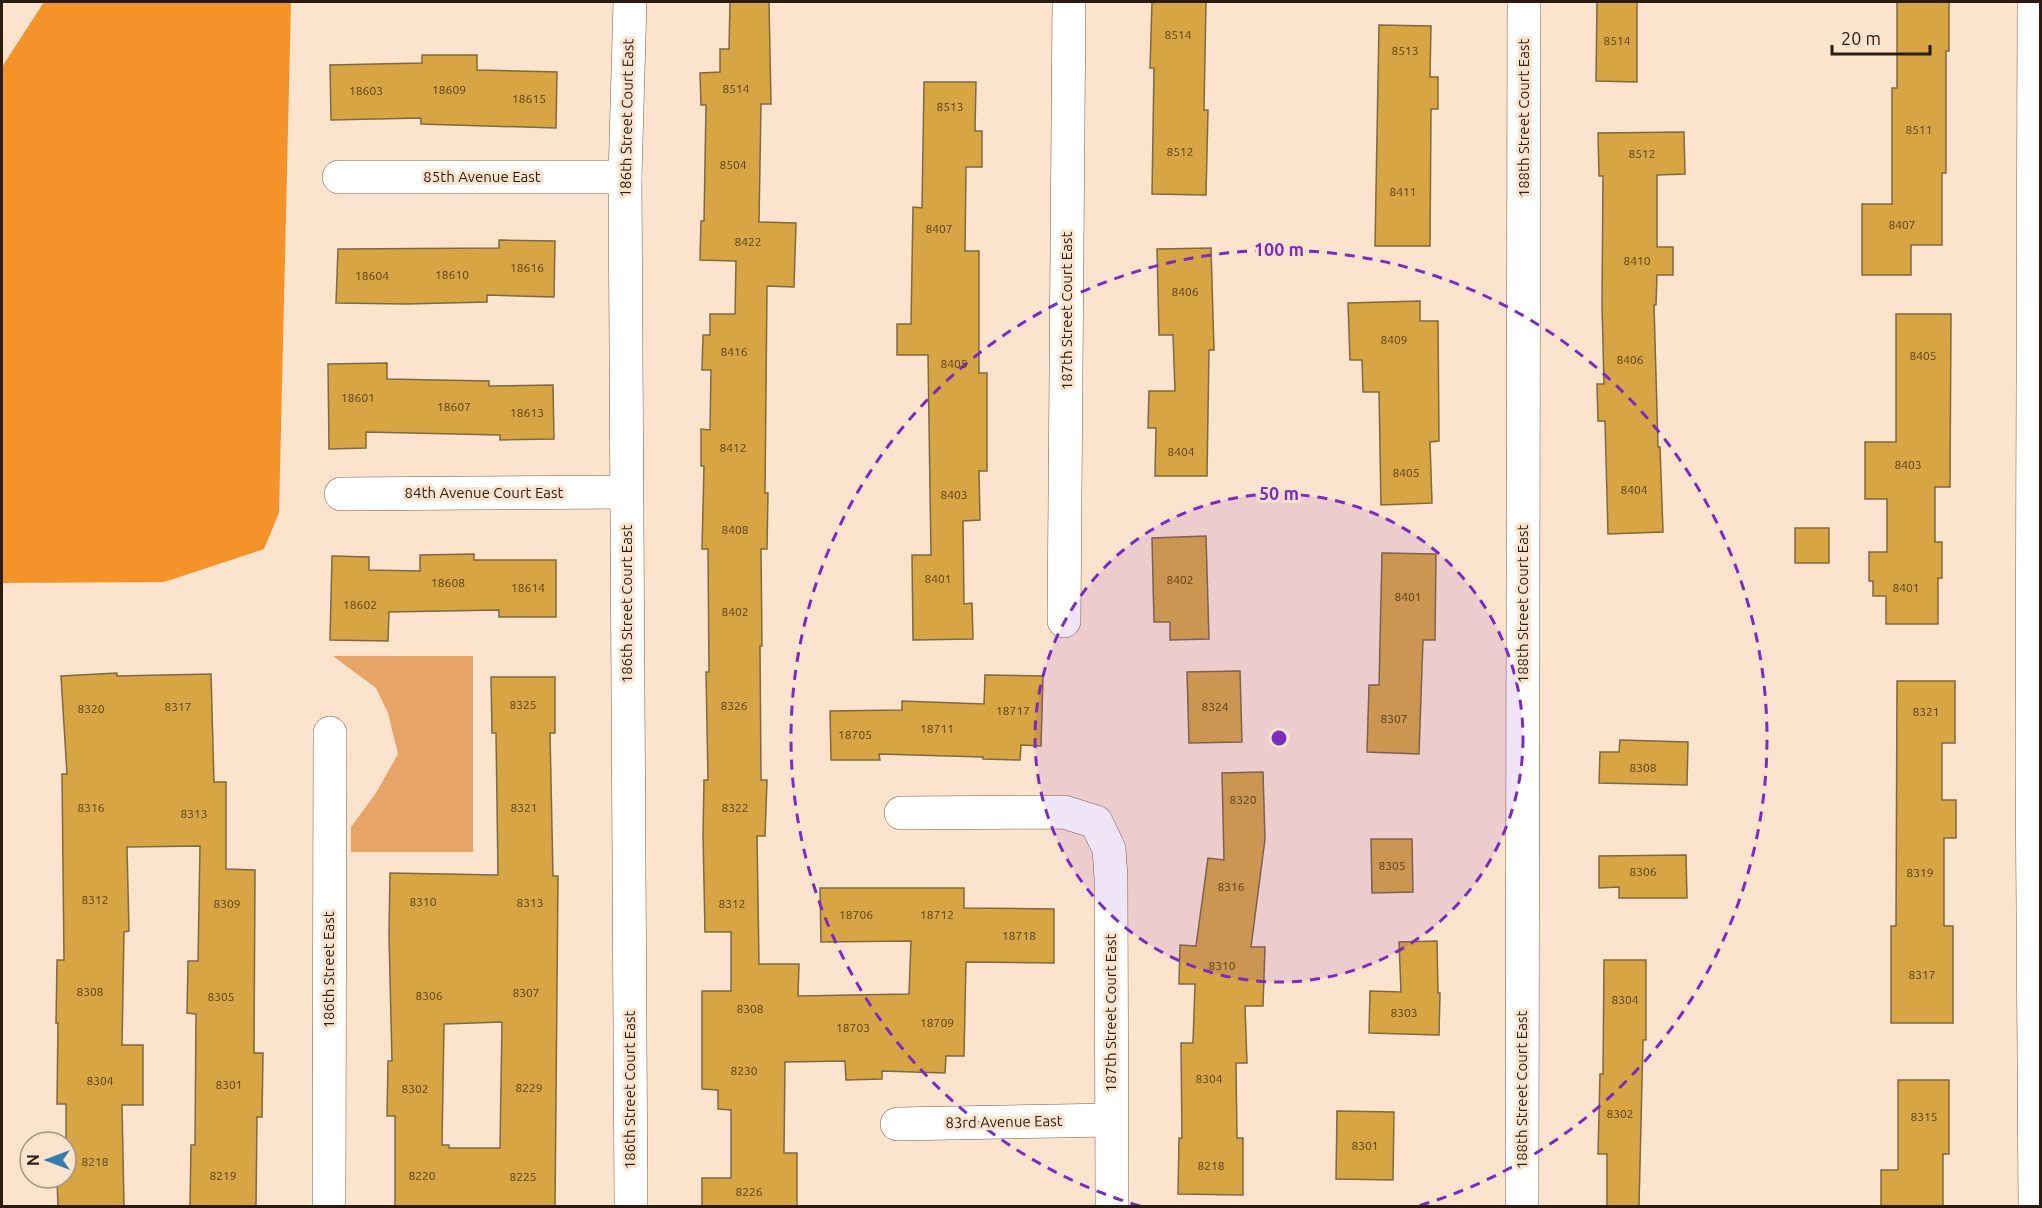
<svg xmlns="http://www.w3.org/2000/svg" width="2042" height="1208" font-family="Ubuntu,sans-serif">
	<rect width="100%" height="100%" fill="#fce3ce"/>
	<!-- green -->
	<path fill="#e8a466" d="M333,656h140v196h-122v-25l25,-34 22,-39 -10,-41 -12,-25z"/>
	<!-- forest -->
	<path fill="#f4932a" d="M44,2h247l-12,511 -15,36 -100,33 -162,1v-516z"/>
	<!-- building -->
	<g fill="#d7a543" stroke="#7f693f" stroke-width="1.5" fill-rule="evenodd">
		<path d="M730,2h39l2,102h-10l-2,118 37,1 -2,64 -27,-1 -2,207h3l-1,56h-6l1,97h-2l1,134h6l-2,56h-8l2,128h40l-1,32 111,-2 2,-53 -90,1 -1,-54h144v20l90,1v54l-88,-1 -2,94h-18l-1,17 -63,-2v8l-36,1 -1,-19 -60,1 -1,91h13v53h-95v-28h29v-68l-13,-1v-19l-16,-1v-98h29v-59h-26l-2,-97 1,-55h4l-2,-108h3l-1,-123h-6l2,-83h-3v-37l9,1 1,-60h-9l1,-35h7v-21h25l1,-53 -36,-1 1,-39h3l2,-116h-5l-1,-32 20,-1v-23h9z"/>
		<path d="M1152,2h54l-2,108h4l-2,85 -54,-1 2,-126h-4z"/>
		<path d="M1597,2h40v80l-41,-1z"/>
		<path d="M1897,2h52v49h-3v122h-4v72h-31v30h-49v-71h30v-116h5z"/>
		<path d="M1379,25l52,1 -1,51h8v32h-7l-1,137h-55z"/>
		<path d="M422,55h55v15l80,2 -1,56 -135,-4v-6l-90,2 -1,-55 92,-2z"/>
		<path d="M924,82h52l-1,49h7v36h-16l-1,84h14v122h8v98h-8l1,49 -17,1 1,83 8,-1 1,36 -60,1 -1,-85h19l-3,-200h-31v-31h14l2,-117 9,1z"/>
		<path d="M1684,132l1,42 -28,1v72h16v28h-16l-1,30h-2l4,142h2l3,85 -55,2 -3,-113h-7l-1,-37h7l-2,-79 1,-129h-4l-1,-43z"/>
		<path d="M499,240l56,1 -1,56 -67,-2v7l-81,2 -70,-1 2,-54 161,-1z"/>
		<path d="M1211,248l3,102h-5l-2,126h-52l1,-48h-8l1,-37h26l-2,-56h-14l-2,-86z"/>
		<path d="M1420,301v20h18l1,120 -9,1 2,61 -51,2 -2,-113h-16l-1,-32h-12l-2,-57z"/>
		<path d="M1896,314h55l-1,173h-15v55h7v36h-4v46h-52v-28h-13v-15h-4v-29h18v-53h-22v-57h31z"/>
		<path d="M387,363v16l102,2v5l64,-1 1,54 -54,1v-5l-134,-3v16l-37,1 -1,-85z"/>
		<rect x="1795" y="528" width="34" height="35"/>
		<path d="M1206,536l3,103 -39,1v-18h-16l-2,-84z"/>
		<path d="M1382,553l54,1 -1,86h-12l-4,114 -52,-2 2,-67h10z"/>
		<path d="M474,554v6h82v57h-57v-7l-110,2 -1,29 -58,-1 2,-84 37,1v13l51,1v-16z"/>
		<path d="M1240,671l2,71 -53,1 -2,-71z"/>
		<path d="M117,673v3l94,-2 3,108h12v87l29,1 -1,183h9l-1,64h-5l-1,89h-66l1,-61h4l1,-131 -9,-1 1,-52h10l2,-115 -73,1 2,84 -5,1 -2,113h21v60h-21l2,101h-66l-1,-28h9v-74h-9l1,-81h-2l1,-63h7l-2,-186h5l-6,-98z"/>
		<path d="M985,675l58,1 -2,70 -20,-1 -1,15 -37,-1v-2l-104,-3 1,6h-49l-1,-49 72,-1v-9l82,3z"/>
		<path d="M491,677h64v56h-5l3,143h5l-3,330h-160v-90h-8l1,-55h4l-3,-126 1,-62 108,2 -2,-142h-4zM502,1022l-2,126h-51v-3h-7l2,-121z"/>
		<path d="M1897,681h58v62h-13v57h14v38h-12v88h9v97h-62v-97h5z"/>
		<path d="M1620,740l68,2 -1,43 -88,-2 1,-31h19z"/>
		<path d="M1263,772l2,67 -14,108h14l-2,59h-18l2,57h-11l1,75h6v57l-65,-1 1,-56h3l-1,-95h12l2,-59h-16l1,-39 16,1 12,-88 16,2 -2,-87z"/>
		<path d="M1371,839h41l1,53 -41,1z"/>
		<path d="M1686,855l1,43h-68v-11l-20,1v-32z"/>
		<path d="M1437,941l1,52h2l-1,42 -70,-2 1,-42 31,1 -2,-50z"/>
		<path d="M1604,960h42v80h-3l-4,166h-32v-52h-9l2,-80h3z"/>
		<path d="M1898,1080h51v74h-6v52h-62v-36h17z"/>
		<path d="M1337,1111l57,1 -1,68 -57,-1z"/>
	</g>
	<g fill="none" stroke-linecap="round" stroke-linejoin="round">
		<defs>
			<g id="minor">
				<path d="M630,2l-5,175 6,1029"/>
				<path d="M2034,2l-2,760 3,444"/>
				<path d="M339,177h286"/>
				<path d="M341,494l285,-2"/>
				<path d="M1064,621l5,-619"/>
				<path d="M901,813l163,-1 32,10 13,27 2,28 1,329"/>
				<path d="M897,1124l214,-4"/>
				<path d="M329,1206l1,-473"/>
				<path d="M1522,1206l2,-1204"/>
			</g>
		</defs>
		<!-- minor casing -->
		<use href="#minor" stroke="#7f5b3c" stroke-width="34"/>
		<!-- minor -->
		<use href="#minor" stroke="#fff" stroke-width="33"/>
	</g>
	<!-- distance rings -->
	<circle cx="1279" cy="738" r="244" fill="#7b2cbf" fill-opacity=".12"/>
	<g fill="none" stroke="#7b2cbf" stroke-width="3" stroke-dasharray="10 8">
		<circle cx="1279" cy="738" r="244"/>
		<path d="M1140 1206A488 488 0 1 1 1418 1206"/>
	</g>
	<g text-anchor="middle" stroke-width="6" stroke-linejoin="round" paint-order="stroke">
		<!-- number labels -->
		<g font-size="12" fill="#563e1c">
			<text x="1178" y="39">8514</text>
			<text x="1617" y="45">8514</text>
			<text x="1405" y="55">8513</text>
			<text x="736" y="93">8514</text>
			<text x="449" y="94">18609</text>
			<text x="366" y="95">18603</text>
			<text x="529" y="103">18615</text>
			<text x="950" y="111">8513</text>
			<text x="1919" y="134">8511</text>
			<text x="1180" y="156">8512</text>
			<text x="1642" y="158">8512</text>
			<text x="733" y="169">8504</text>
			<text x="1403" y="196">8411</text>
			<text x="1902" y="229">8407</text>
			<text x="939" y="233">8407</text>
			<text x="748" y="246">8422</text>
			<text x="1637" y="265">8410</text>
			<text x="527" y="272">18616</text>
			<text x="452" y="279">18610</text>
			<text x="372" y="280">18604</text>
			<text x="1185" y="296">8406</text>
			<text x="1394" y="344">8409</text>
			<text x="734" y="356">8416</text>
			<text x="1923" y="360">8405</text>
			<text x="1630" y="364">8406</text>
			<text x="954" y="368">8405</text>
			<text x="358" y="402">18601</text>
			<text x="454" y="411">18607</text>
			<text x="527" y="417">18613</text>
			<text x="733" y="452">8412</text>
			<text x="1181" y="456">8404</text>
			<text x="1908" y="469">8403</text>
			<text x="1406" y="477">8405</text>
			<text x="1634" y="494">8404</text>
			<text x="954" y="499">8403</text>
			<text x="735" y="534">8408</text>
			<text x="938" y="583">8401</text>
			<text x="1180" y="584">8402</text>
			<text x="448" y="587">18608</text>
			<text x="528" y="592">18614</text>
			<text x="1906" y="592">8401</text>
			<text x="1408" y="601">8401</text>
			<text x="360" y="609">18602</text>
			<text x="735" y="616">8402</text>
			<text x="523" y="709">8325</text>
			<text x="734" y="710">8326</text>
			<text x="178" y="711">8317</text>
			<text x="1215" y="711">8324</text>
			<text x="91" y="713">8320</text>
			<text x="1013" y="715">18717</text>
			<text x="1926" y="716">8321</text>
			<text x="1394" y="723">8307</text>
			<text x="937" y="733">18711</text>
			<text x="855" y="739">18705</text>
			<text x="1643" y="772">8308</text>
			<text x="1243" y="804">8320</text>
			<text x="91" y="812">8316</text>
			<text x="524" y="812">8321</text>
			<text x="735" y="812">8322</text>
			<text x="194" y="818">8313</text>
			<text x="1392" y="870">8305</text>
			<text x="1643" y="876">8306</text>
			<text x="1920" y="877">8319</text>
			<text x="1231" y="891">8316</text>
			<text x="95" y="904">8312</text>
			<text x="423" y="906">8310</text>
			<text x="530" y="907">8313</text>
			<text x="227" y="908">8309</text>
			<text x="732" y="908">8312</text>
			<text x="856" y="919">18706</text>
			<text x="937" y="919">18712</text>
			<text x="1019" y="940">18718</text>
			<text x="1222" y="970">8310</text>
			<text x="1922" y="979">8317</text>
			<text x="90" y="996">8308</text>
			<text x="526" y="997">8307</text>
			<text x="429" y="1000">8306</text>
			<text x="221" y="1001">8305</text>
			<text x="1625" y="1004">8304</text>
			<text x="750" y="1013">8308</text>
			<text x="1404" y="1017">8303</text>
			<text x="937" y="1027">18709</text>
			<text x="853" y="1032">18703</text>
			<text x="744" y="1075">8230</text>
			<text x="1209" y="1083">8304</text>
			<text x="100" y="1085">8304</text>
			<text x="229" y="1089">8301</text>
			<text x="529" y="1092">8229</text>
			<text x="415" y="1093">8302</text>
			<text x="1620" y="1118">8302</text>
			<text x="1924" y="1121">8315</text>
			<text x="1365" y="1150">8301</text>
			<text x="95" y="1166">8218</text>
			<text x="1211" y="1170">8218</text>
			<text x="223" y="1180">8219</text>
			<text x="422" y="1180">8220</text>
			<text x="523" y="1181">8225</text>
			<text x="749" y="1196">8226</text>
		</g>
		<!-- street labels -->
		<g font-size="15" fill="#2b1c0f" stroke="#fce3ce">
			<text transform="translate(627 118) rotate(-89)" y="5">186th Street Court East</text>
			<text transform="translate(1524 118) rotate(-90)" y="5">188th Street Court East</text>
			<text x="482" y="182">85th Avenue East</text>
			<text transform="translate(1067 311) rotate(-90)" y="5">187th Street Court East</text>
			<text x="484" y="498">84th Avenue Court East</text>
			<text transform="translate(627 604) rotate(-90)" y="5">186th Street Court East</text>
			<text transform="translate(1523 604) rotate(-90)" y="5">188th Street Court East</text>
			<text transform="translate(329 970) rotate(-90)" y="5">186th Street East</text>
			<text transform="translate(1111 1013) rotate(-90)" y="5">187th Street Court East</text>
			<text transform="translate(630 1090) rotate(-90)" y="5">186th Street Court East</text>
			<text transform="translate(1522 1090) rotate(-90)" y="5">188th Street Court East</text>
			<text transform="translate(1004 1122) rotate(-1)" y="5">83rd Avenue East</text>
		</g>
	</g>
	<circle cx="1279" cy="738" r="9" fill="#7b2cbf" stroke="#fce3ce" stroke-width="3"/>
	<g font-size="18" text-anchor="middle" font-weight="bold" fill="#7b2cbf" stroke="#fce3ce" stroke-width="6" stroke-linejoin="round" paint-order="stroke">
		<text x="1279" y="256">100 m</text>
		<text x="1279" y="500">50 m</text>
	</g>
	<!-- border -->
	<rect width="2042" height="1208" fill="none" stroke="#2b1c0f" stroke-width="6"/>
	<!-- north arrow -->
	<g transform="translate(48 1160) rotate(270)"><circle r="28" fill="#fce3ce" stroke="#a89382" stroke-width="1.5"/>
	<path d="M0-4.5L10 22L0 15L-10 22Z" fill="#327eb1"/>
	<text y="-9" font-size="16" font-weight="bold" text-anchor="middle" fill="#2b1c0f">N</text>
	</g>
	<!-- scale -->
	<path d="M1832 45v9h98v-9" fill="none" stroke="#2b1c0f" stroke-width="3"/>
	<text x="1841" y="45" font-size="18" fill="#2b1c0f" stroke="#fce3ce" stroke-width="4.5" paint-order="stroke">20 m</text>
</svg>
